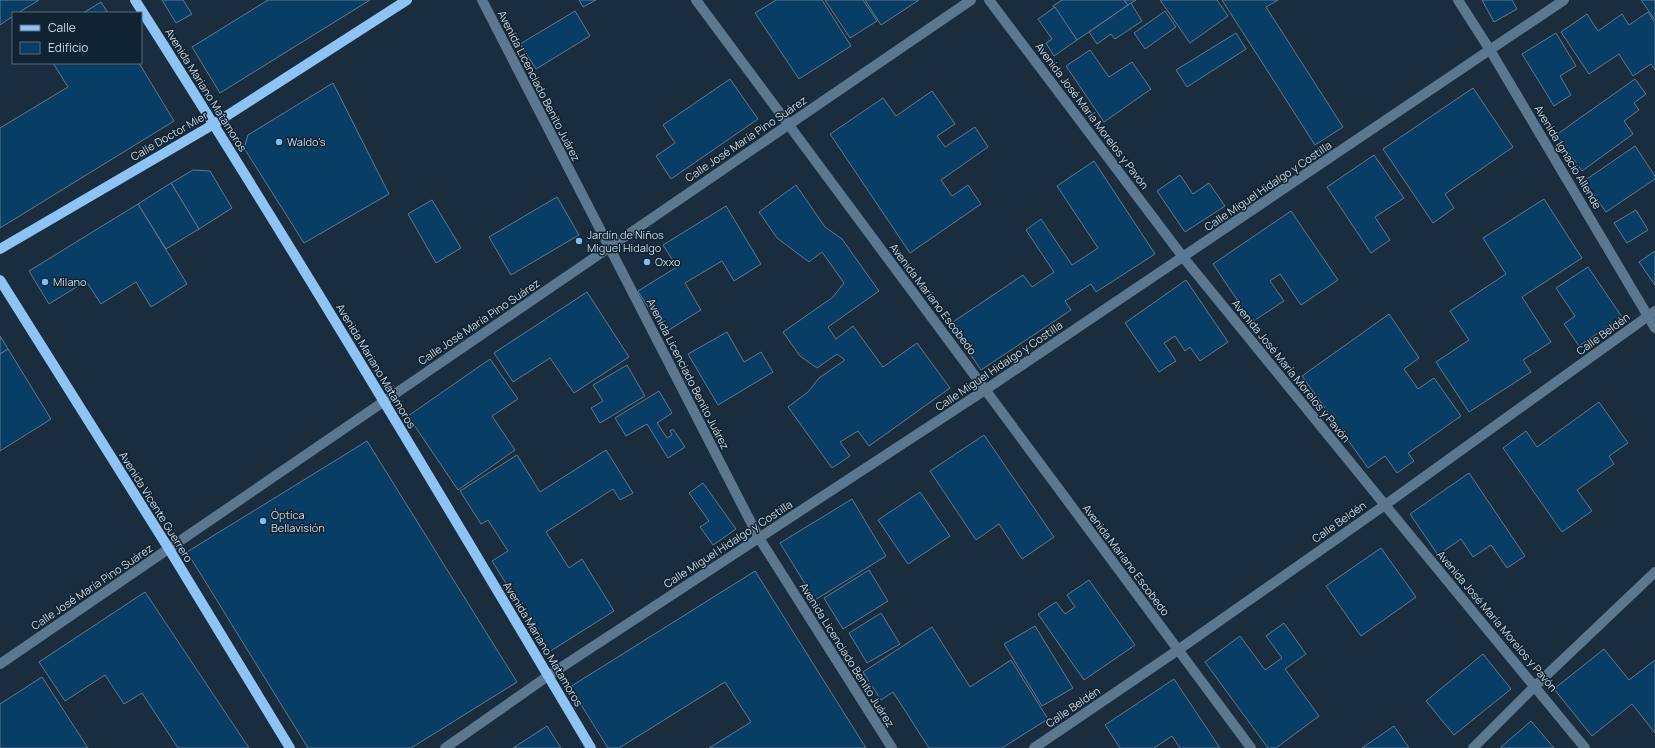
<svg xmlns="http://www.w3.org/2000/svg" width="1655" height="748" font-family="Manrope,sans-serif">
	<rect width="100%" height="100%" fill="#192d3e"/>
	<!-- building -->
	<g fill="#083e65" stroke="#63798d">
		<path d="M0,0h39l-21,13h-5v3l-13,9z"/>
		<path d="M162,0h21l9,14 -16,9z"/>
		<path d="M268,0h102l-150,93 -28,-46z"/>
		<path d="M579,0h17l-13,7z"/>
		<path d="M776,0h46l29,46 -52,33 -44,-66z"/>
		<path d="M825,0h38l14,21 -27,17z"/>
		<path d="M865,0h54l-38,25z"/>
		<path d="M1062,0h62l4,5 -51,35 -24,-34z"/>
		<path d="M1124,0h12l-8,5z"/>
		<path d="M1160,0h57l11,16 -38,27z"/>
		<path d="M1222,0h56l-12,7 77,120 -28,18z"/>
		<path d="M1482,0h30l5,9 -23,13z"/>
		<path d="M1641,0h14v20z"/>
		<path d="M101,2l7,11h-25z"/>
		<path d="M1131,3l11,18 -27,18 -4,-5 -14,10 -8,-12z"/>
		<path d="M1055,7l22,33 -23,16 -8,-13 6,-4 -14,-20z"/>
		<path d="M575,11l15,25 -54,33 -16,-25z"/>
		<path d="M1165,11l11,16 -31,22 -11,-16z"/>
		<path d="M1648,12l7,11v47l-4,-6 -18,12 -14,-22 -30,20 -28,-42 26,-18 11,17 24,-17 7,11z"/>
		<path d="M1236,33l10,16 -59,38 -11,-17z"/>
		<path d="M1556,33l20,33 -16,10 11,19 -17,11 -32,-52z"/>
		<path d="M1090,50l19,27 23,-15 19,27 -47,33 -38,-56z"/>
		<path d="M53,63h86l35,58 -174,107v-100l68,-41z"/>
		<path d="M730,79l28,40 -87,60 -15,-23 19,-13 -12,-18z"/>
		<path d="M1635,79l11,15 -12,9 5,7 -15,11 9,13 -51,37 -26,-36z"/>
		<path d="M333,83l56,111 -85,49 -60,-95 4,-13z"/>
		<path d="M1473,88l40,59 -68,47 9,14 -21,15 -50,-74z"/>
		<path d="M932,91l23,33 -18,12 8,11 30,-20 13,20 -47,33 11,16 16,-11 13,19 -71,49 -80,-119 53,-36 13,18z"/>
		<path d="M1635,146l20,30v3l-49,33 -22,-31z"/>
		<path d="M1374,155l30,43 -29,19 15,23 -19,13 -44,-66z"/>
		<path d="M1094,161l61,93 -59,38 -5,-8 -26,17 6,9 -90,60 -31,-46 73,-49 9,12 22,-15 -28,-42 15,-11 31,46 26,-17 -41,-62z"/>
		<path d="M193,170l17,1 22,37 -33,21 -28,-46z"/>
		<path d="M1180,175l13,19 16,-11 16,23 -40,26 -28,-41z"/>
		<path d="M171,183l28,46 -33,20 -28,-45z"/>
		<path d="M796,185l29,42 17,12 37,52 -51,36 8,12 17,-13 30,41 34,-24 33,45 -81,58 -11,-15 -18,11 10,14 -18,12 -44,-61 20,-15 11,-14 26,-18 -8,-6 -20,14 -17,-12 -17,-24 50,-35 11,-14 -22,-31 -13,10 -32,-24 -18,-26z"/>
		<path d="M557,197l22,38 -68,40 -22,-38z"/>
		<path d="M1544,199l38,59 -60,39 29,45 -28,18 8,12 -62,40 -33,-50 33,-22 -19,-29 56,-37 -23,-36z"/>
		<path d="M432,200l29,48 -25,15 -28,-49z"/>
		<path d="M138,204l49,80 -36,23 -15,-25 -35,22 -15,-23 -37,23 -20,-33z"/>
		<path d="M726,206l35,58 -27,17 -12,-20 -37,22 16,27 -37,23 -26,-42 39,-24 -14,-22z"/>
		<path d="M1636,210l12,20 -21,13 -13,-20z"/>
		<path d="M1291,211l47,69 -37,25 -21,-31 -10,7 14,20 -32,21 -39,-58z"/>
		<path d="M1655,251v34l-16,-23z"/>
		<path d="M1588,267l34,50 -43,29 -15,-22 11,-8 -19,-28z"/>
		<path d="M1186,280l42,62 -28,19 -10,-14 -5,4 -10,-15 -11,7 12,18 -17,11 -34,-49z"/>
		<path d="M587,292l42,65 -55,36 -24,-35 -37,24 -19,-29z"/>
		<path d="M1389,314l30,44 -15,11 14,20 16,-11 27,38 -53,37 6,8 -17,12 -12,-17 -17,12 -66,-92z"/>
		<path d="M727,332l17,30 17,-10 12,20 -55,33 -30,-51z"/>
		<path d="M0,336l8,13 -8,5z"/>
		<path d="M8,349l43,70 -51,32v-97z"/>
		<path d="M490,359l28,40 -26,17 23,34 -57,40 -50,-74z"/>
		<path d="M627,365l18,31 -45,27 -9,-15 12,-7 -10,-16z"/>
		<path d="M659,391l13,22 -15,10 10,15 5,-3 -2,-4 3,-2 12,18 -17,11 -21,-34 -21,12 -11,-18z"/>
		<path d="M1599,402l29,41 -19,13 5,8 -37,26 15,21 -30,21 -59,-84 23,-17 11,16z"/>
		<path d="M984,435l70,102 -32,22 -23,-35 -23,16 -46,-69z"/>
		<path d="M367,441l150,241 -106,66h-103l-121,-196z"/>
		<path d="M606,450l27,43 -13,7 -7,-11 -67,43 23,36 13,-9 32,52 -65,41 -57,-91 16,-10 -20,-31 -7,4 -21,-33 57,-36 23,37z"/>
		<path d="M1469,473l56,83 -18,12 -16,-23 -18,12 -12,-18 -23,16 -28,-41z"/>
		<path d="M703,483l33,46 -23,16 -13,-18 9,-6 -20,-28z"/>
		<path d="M920,492l30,44 -42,28 -30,-44z"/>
		<path d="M852,499l34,57 -71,44 -35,-57z"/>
		<path d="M1381,548l35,49 -55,39 -35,-50z"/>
		<path d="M869,570l19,31 -45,28 -19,-31z"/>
		<path d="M755,571l111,177h-157l42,-26 -26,-40 -106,66h-11l-38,-61z"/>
		<path d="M1089,580l46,65 -51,35 -46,-66 18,-12 9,12 10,-7 -8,-12z"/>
		<path d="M145,592l104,156h-71l-36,-55 -18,11 -19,-29 -40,26 -26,-39z"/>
		<path d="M881,613l19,31 -33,19 -18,-30z"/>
		<path d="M1284,623l22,31 -21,15 34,47 -43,32h-8l-63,-86 35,-26 25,34 17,-12 -16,-22z"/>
		<path d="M1035,626l38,62 -31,18 -38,-62z"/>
		<path d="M932,627l38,60 41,-27 37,59 -46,29h-73l-36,-56 -12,8 -18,-28z"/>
		<path d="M1604,649l25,31 26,-20v73l-23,-29 -40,32 -38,-47z"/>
		<path d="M1483,654l28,35 -57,46 -28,-34z"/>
		<path d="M42,677l46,71h-88v-44z"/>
		<path d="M1174,679l46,69h-40l-8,-12 -18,12h-34l-15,-23z"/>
		<path d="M1531,721l23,27h-54z"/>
		<path d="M547,726l14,22h-48z"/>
		<path d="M1394,726l15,22h-47z"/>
	</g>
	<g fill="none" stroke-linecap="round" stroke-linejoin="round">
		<!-- minor -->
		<g stroke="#5d778f" stroke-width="10">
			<path d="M482,0l277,538 133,210"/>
			<path d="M696,0l555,748"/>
			<path d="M989,0l194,257 202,248 200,243"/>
			<path d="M1458,0l32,50 165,278"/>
			<path d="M0,664l971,-664"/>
			<path d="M445,748l103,-72 437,-286 579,-390"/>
			<path d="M1034,748l144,-98 207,-145 270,-194"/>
			<path d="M1473,748l62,-62 120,-114"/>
		</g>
		<!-- major -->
		<g stroke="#8dc4f5" stroke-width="10">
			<path d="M135,0c157,246 307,497 456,748"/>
			<path d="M0,249l214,-125 193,-124"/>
			<path d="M0,280l169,269 121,199"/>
		</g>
	</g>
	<!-- markers -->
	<g fill="#7bbef8" stroke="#0f2333" stroke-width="1.5">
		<circle cx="279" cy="142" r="4"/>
		<circle cx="579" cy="241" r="4"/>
		<circle cx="647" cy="262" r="4"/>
		<circle cx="45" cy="282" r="4"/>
		<circle cx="263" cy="521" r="4"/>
	</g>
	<g text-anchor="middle" stroke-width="3" stroke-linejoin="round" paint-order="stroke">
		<!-- street labels -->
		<g font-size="11" fill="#ccd8e3" stroke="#0f2333">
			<text transform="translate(539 86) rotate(63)" y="4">Avenida Licenciado Benito Juárez</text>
			<text transform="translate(206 90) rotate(58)" y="4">Avenida Mariano Matamoros</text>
			<text transform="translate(1092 116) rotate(53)" y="4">Avenida José María Morelos y Pavón</text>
			<text transform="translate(169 136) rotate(-30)" y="4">Calle Doctor Mier</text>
			<text transform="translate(746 139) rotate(-34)" y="4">Calle José María Pino Suárez</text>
			<text transform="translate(1568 157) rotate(59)" y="4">Avenida Ignacio Allende</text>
			<text transform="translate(1268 186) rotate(-34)" y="4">Calle Miguel Hidalgo y Costilla</text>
			<text transform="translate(933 299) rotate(53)" y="4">Avenida Mariano Escobedo</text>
			<text transform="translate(479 322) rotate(-34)" y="4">Calle José María Pino Suárez</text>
			<text transform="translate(1603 334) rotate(-36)" y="4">Calle Beldén</text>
			<text transform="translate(376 366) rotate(59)" y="4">Avenida Mariano Matamoros</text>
			<text transform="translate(999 366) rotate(-34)" y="4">Calle Miguel Hidalgo y Costilla</text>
			<text transform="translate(1291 371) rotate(51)" y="4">Avenida José María Morelos y Pavón</text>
			<text transform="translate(688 374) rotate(63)" y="4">Avenida Licenciado Benito Juárez</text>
			<text transform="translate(156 507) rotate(58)" y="4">Avenida Vicente Guerrero</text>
			<text transform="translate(1339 522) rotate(-35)" y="4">Calle Beldén</text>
			<text transform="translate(728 544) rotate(-33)" y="4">Calle Miguel Hidalgo y Costilla</text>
			<text transform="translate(1126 560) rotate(53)" y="4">Avenida Mariano Escobedo</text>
			<text transform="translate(92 587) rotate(-34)" y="4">Calle José María Pino Suárez</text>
			<text transform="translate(1497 621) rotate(50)" y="4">Avenida José María Morelos y Pavón</text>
			<text transform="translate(543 644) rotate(59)" y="4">Avenida Mariano Matamoros</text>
			<text transform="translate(847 655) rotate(58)" y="4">Avenida Licenciado Benito Juárez</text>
			<text transform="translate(1073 707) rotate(-34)" y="4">Calle Beldén</text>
		</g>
		<!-- poi labels -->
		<g font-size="11" fill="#ccd8e3" stroke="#0f2333" text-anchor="start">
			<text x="287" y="146">Waldo's</text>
			<text x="587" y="239">Jardín de Niños<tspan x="587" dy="13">Miguel Hidalgo</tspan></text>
			<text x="655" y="266">Oxxo</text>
			<text x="53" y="286">Milano</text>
			<text x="271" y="519">Óptica<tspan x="271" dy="13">Bellavisión</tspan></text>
		</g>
	</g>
	<!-- legend -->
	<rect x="12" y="12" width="130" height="52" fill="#0f2333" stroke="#5b6b79"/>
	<rect x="20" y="25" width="20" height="6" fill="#8dc4f5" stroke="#5b6b79"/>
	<text x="48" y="32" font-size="12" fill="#ccd8e3">Calle</text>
	<rect x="20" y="42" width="20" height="12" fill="#083e65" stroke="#5b6b79"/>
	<text x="48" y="52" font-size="12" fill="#ccd8e3">Edificio</text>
</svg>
